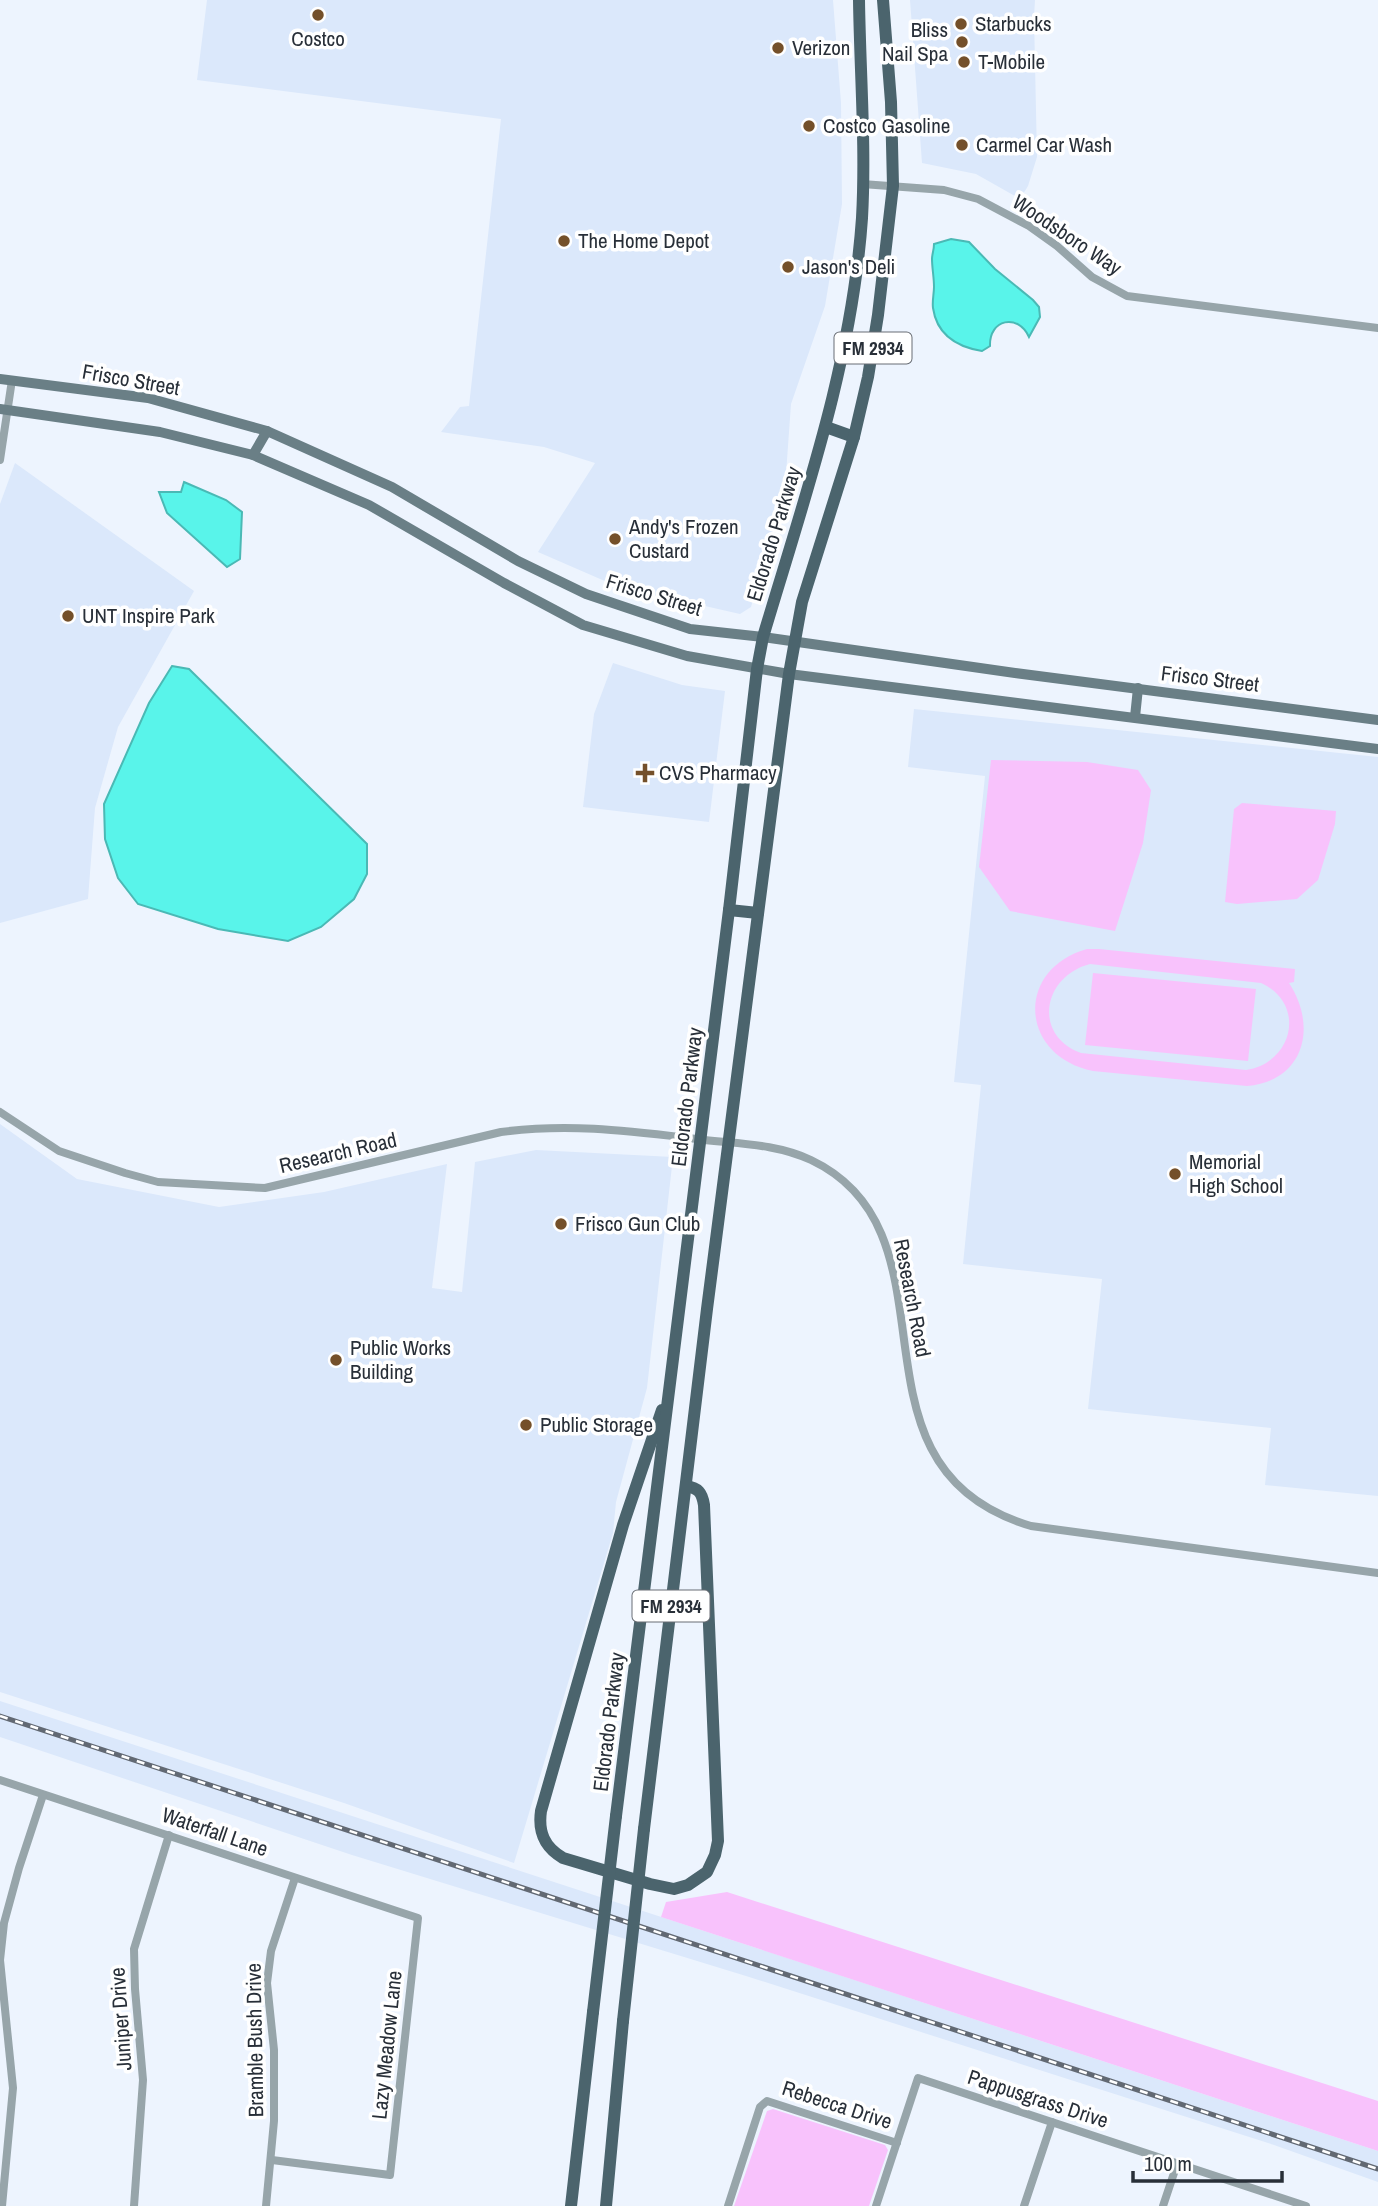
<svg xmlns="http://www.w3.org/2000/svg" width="1378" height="2206" font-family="'Archivo Narrow',sans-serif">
	<rect width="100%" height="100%" fill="#edf4fe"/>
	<!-- built -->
	<g fill="#dbe8fb">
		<path d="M207,0h626l8,103 1,101 -17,102 -34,98 -6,84 -34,119 -11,7 -101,-23 -2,4 -99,-43 57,-89 -51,-16 -103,-15 19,-25 9,-1 32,-287 -304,-39z"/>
		<path d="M910,0h125l-1,17 3,140 -9,29 -8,13 -44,-25 -54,-11z"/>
		<path d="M15,463l179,128 -76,136 -23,81 -7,91 -88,24v-419z"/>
		<path d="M613,663l69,22 43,6 -16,131 -126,-15 11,-93z"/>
		<path d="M914,709l464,48v739l-113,-11 6,-57 -183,-19 14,-130 -139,-15 18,-179 -27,-3 31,-306 -77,-9z"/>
		<path d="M0,1124l77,55 142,28 105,-15 123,-28 -15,124 30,4 13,-130 61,-12 137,7 -26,231 -31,114 -3,31 -99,330 -170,-60 -344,-111z"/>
		<path d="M0,1701l1378,450v31l-104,-37 -528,-169 -394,-121 -352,-118z"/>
	</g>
	<!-- green -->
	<g fill="#f8c2fc" fill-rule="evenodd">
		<path d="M991,760l96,2 51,8 13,20 -8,53 -28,88 -105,-20 -31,-44z"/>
		<path d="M1242,803l94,8 -1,13 -17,56 -21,19 -60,5 -12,-2 9,-93z"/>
		<path d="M1087,949h12l196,20 -1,13 -5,1c29,44 15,98 -42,103l-154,-15c-74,-15 -78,-102 -6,-122zM1090,964l171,19c46,21 32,80 -15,87l-165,-17c-49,-18 -38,-77 9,-89z"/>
		<path d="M1093,973l163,16 -8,72 -163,-16z"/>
		<path d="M727,1892l651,209v50l-717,-234 5,-15z"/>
		<path d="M773,2109l112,36 3,5 -19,56h-135l33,-95z"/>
	</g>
	<!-- water -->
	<g fill="#59f4ea" stroke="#4ab9b5" stroke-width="2">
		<path d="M951,239l18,3 26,27 38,31 6,7 1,10 -11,20c-11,-24 -40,-18 -39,9l-8,5c-24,-4 -45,-15 -49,-43 -1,-7 1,-14 1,-21 0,-10 -2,-19 -2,-28 0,-5 2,-9 2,-15z"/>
		<path d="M184,482l42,18 16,12 -2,47 -13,8 -60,-54 -8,-21h22z"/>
		<path d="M172,666l17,3 178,175v30l-13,25 -33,28 -33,14 -70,-12 -80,-25 -20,-26 -13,-39 -1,-35 45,-101z"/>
	</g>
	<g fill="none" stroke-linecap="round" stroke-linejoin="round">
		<!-- street -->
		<g stroke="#97a5aa" stroke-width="8">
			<path d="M862,184l82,6 34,9 51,27 28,20 35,31 35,19 251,32"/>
			<path d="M0,460l12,-80"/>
			<path d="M0,1112l59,39 66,22 33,9 107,6 236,-56c69,-9 128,-1 196,7 38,5 78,4 114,21 158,75 20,307 220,366l347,47"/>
			<path d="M0,1780l418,138 -28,257 -118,-15"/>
			<path d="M2,2206l11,-118 -13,-128 4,-37 15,-55 24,-73"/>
			<path d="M134,2206l9,-126 -8,-91 -1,-40 35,-114"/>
			<path d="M266,2206l8,-85v-71l-7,-67 4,-32 24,-73"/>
			<path d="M728,2206l32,-99 7,-6 130,42"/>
			<path d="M876,2206l42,-128 388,128"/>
			<path d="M1024,2206l28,-84"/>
			<path d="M1163,2206l14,-42"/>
		</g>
		<!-- secondary -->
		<g stroke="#6a7f86" stroke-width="10">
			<path d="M0,379l148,19 119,33 125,56 126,74 68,33 104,35 73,8 252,36 363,47"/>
			<path d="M0,409l160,23 93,23 116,50 135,78 79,42 104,31 102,18 589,75"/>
			<path d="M253,455l14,-24"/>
			<path d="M1135,717l3,-29"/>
		</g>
		<!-- primary -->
		<g stroke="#4b646d" stroke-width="12">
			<path d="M826,427l28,10"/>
			<path d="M729,910l29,3"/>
			<path d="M662,1410l-39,115 -82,286c-3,21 3,36 22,47l87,26 24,5 14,-4 19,-13 8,-17 3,-14 -14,-336c-2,-13 -6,-17 -18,-19"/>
			<path d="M616,1816l113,-906 28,-241 6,-32c41,-138 89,-274 99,-419 4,-72 -2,-146 -3,-218"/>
			<path d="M644,1829l63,-520 82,-635 13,-72 52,-165 14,-60 10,-62 15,-129 -2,-84 -8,-102"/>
			<path d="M571,2206l22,-194"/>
			<path d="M606,2206l17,-185"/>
		</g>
		<defs>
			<path id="rail" d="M0,1716l1378,453"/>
		</defs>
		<!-- rail casing -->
		<use href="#rail" stroke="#626973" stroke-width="5"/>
		<!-- rail -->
		<use href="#rail" stroke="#fff" stroke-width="2.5" stroke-dasharray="8" stroke-linecap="butt"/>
		<!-- primary-bridge -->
		<g stroke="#4b646d" stroke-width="12">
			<path d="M593,2012l23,-196"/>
			<path d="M623,2021l21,-192"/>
		</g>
	</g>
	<!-- markers -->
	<g fill="#74502a" stroke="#fff" stroke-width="2.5">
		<circle cx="318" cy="15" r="7"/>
		<circle cx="961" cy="24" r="7"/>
		<circle cx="962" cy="42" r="7"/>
		<circle cx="778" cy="48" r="7"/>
		<circle cx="964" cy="62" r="7"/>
		<circle cx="809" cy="126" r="7"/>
		<circle cx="962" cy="145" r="7"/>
		<circle cx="564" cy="241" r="7"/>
		<circle cx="788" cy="267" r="7"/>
		<circle cx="615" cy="539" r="7"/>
		<circle cx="68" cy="616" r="7"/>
		<path d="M641.5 762.5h7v7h7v7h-7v7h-7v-7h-7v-7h7z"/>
		<circle cx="1175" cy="1174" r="7"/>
		<circle cx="561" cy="1224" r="7"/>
		<circle cx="336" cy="1360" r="7"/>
		<circle cx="526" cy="1425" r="7"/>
	</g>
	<g text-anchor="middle" stroke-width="7" stroke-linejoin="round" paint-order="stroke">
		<!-- shield labels -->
		<g fill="#fff" stroke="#686d74" stroke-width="2">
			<rect x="834.5" y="332.5" width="77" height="31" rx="5"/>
			<rect x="632.5" y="1590.5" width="77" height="31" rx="5"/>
		</g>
		<g font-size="19" font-weight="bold" fill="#282f38">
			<text x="873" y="355">FM 2934</text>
			<text x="671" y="1613">FM 2934</text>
		</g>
		<!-- poi labels -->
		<g font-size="21" fill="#282f38" stroke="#fff" text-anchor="start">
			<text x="975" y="31">Starbucks</text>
			<text x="948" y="37" text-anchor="end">Bliss<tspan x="948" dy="24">Nail Spa</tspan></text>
			<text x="318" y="46" text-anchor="middle">Costco</text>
			<text x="792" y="55">Verizon</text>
			<text x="978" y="69">T-Mobile</text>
			<text x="823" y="133">Costco Gasoline</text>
			<text x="976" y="152">Carmel Car Wash</text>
			<text x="578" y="248">The Home Depot</text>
			<text x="802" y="274">Jason's Deli</text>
			<text x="629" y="534">Andy's Frozen<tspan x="629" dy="24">Custard</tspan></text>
			<text x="82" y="623">UNT Inspire Park</text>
			<text x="659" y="780">CVS Pharmacy</text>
			<text x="1189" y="1169">Memorial<tspan x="1189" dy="24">High School</tspan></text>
			<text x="575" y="1231">Frisco Gun Club</text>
			<text x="350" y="1355">Public Works<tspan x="350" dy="24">Building</tspan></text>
			<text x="540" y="1432">Public Storage</text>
		</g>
		<!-- street labels -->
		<g font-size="21" fill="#282f38" stroke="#fff">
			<text transform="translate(1067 235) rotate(34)" y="7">Woodsboro Way</text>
			<text transform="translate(131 380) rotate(10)" y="7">Frisco Street</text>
			<text transform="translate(774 534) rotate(-73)" y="7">Eldorado Parkway</text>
			<text transform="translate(654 595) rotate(17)" y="7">Frisco Street</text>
			<text transform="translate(1210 679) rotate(7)" y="7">Frisco Street</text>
			<text transform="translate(687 1097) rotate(-83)" y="7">Eldorado Parkway</text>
			<text transform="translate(338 1153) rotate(-13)" y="7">Research Road</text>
			<text transform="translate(912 1298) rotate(79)" y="7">Research Road</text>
			<text transform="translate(609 1722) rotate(-83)" y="7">Eldorado Parkway</text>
			<text transform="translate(215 1832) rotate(19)" y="7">Waterfall Lane</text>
			<text transform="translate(121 2019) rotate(-94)" y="7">Juniper Drive</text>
			<text transform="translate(255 2040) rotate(-91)" y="7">Bramble Bush Drive</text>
			<text transform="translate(387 2045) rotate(-84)" y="7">Lazy Meadow Lane</text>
			<text transform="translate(1038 2099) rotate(18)" y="7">Pappusgrass Drive</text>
			<text transform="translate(837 2105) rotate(18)" y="7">Rebecca Drive</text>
		</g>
	</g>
	<!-- scale -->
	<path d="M1133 2171v10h149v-10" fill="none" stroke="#282f38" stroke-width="3.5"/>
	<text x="1144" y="2171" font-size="21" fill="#282f38" stroke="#ffffff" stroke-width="5" paint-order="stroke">100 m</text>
</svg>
